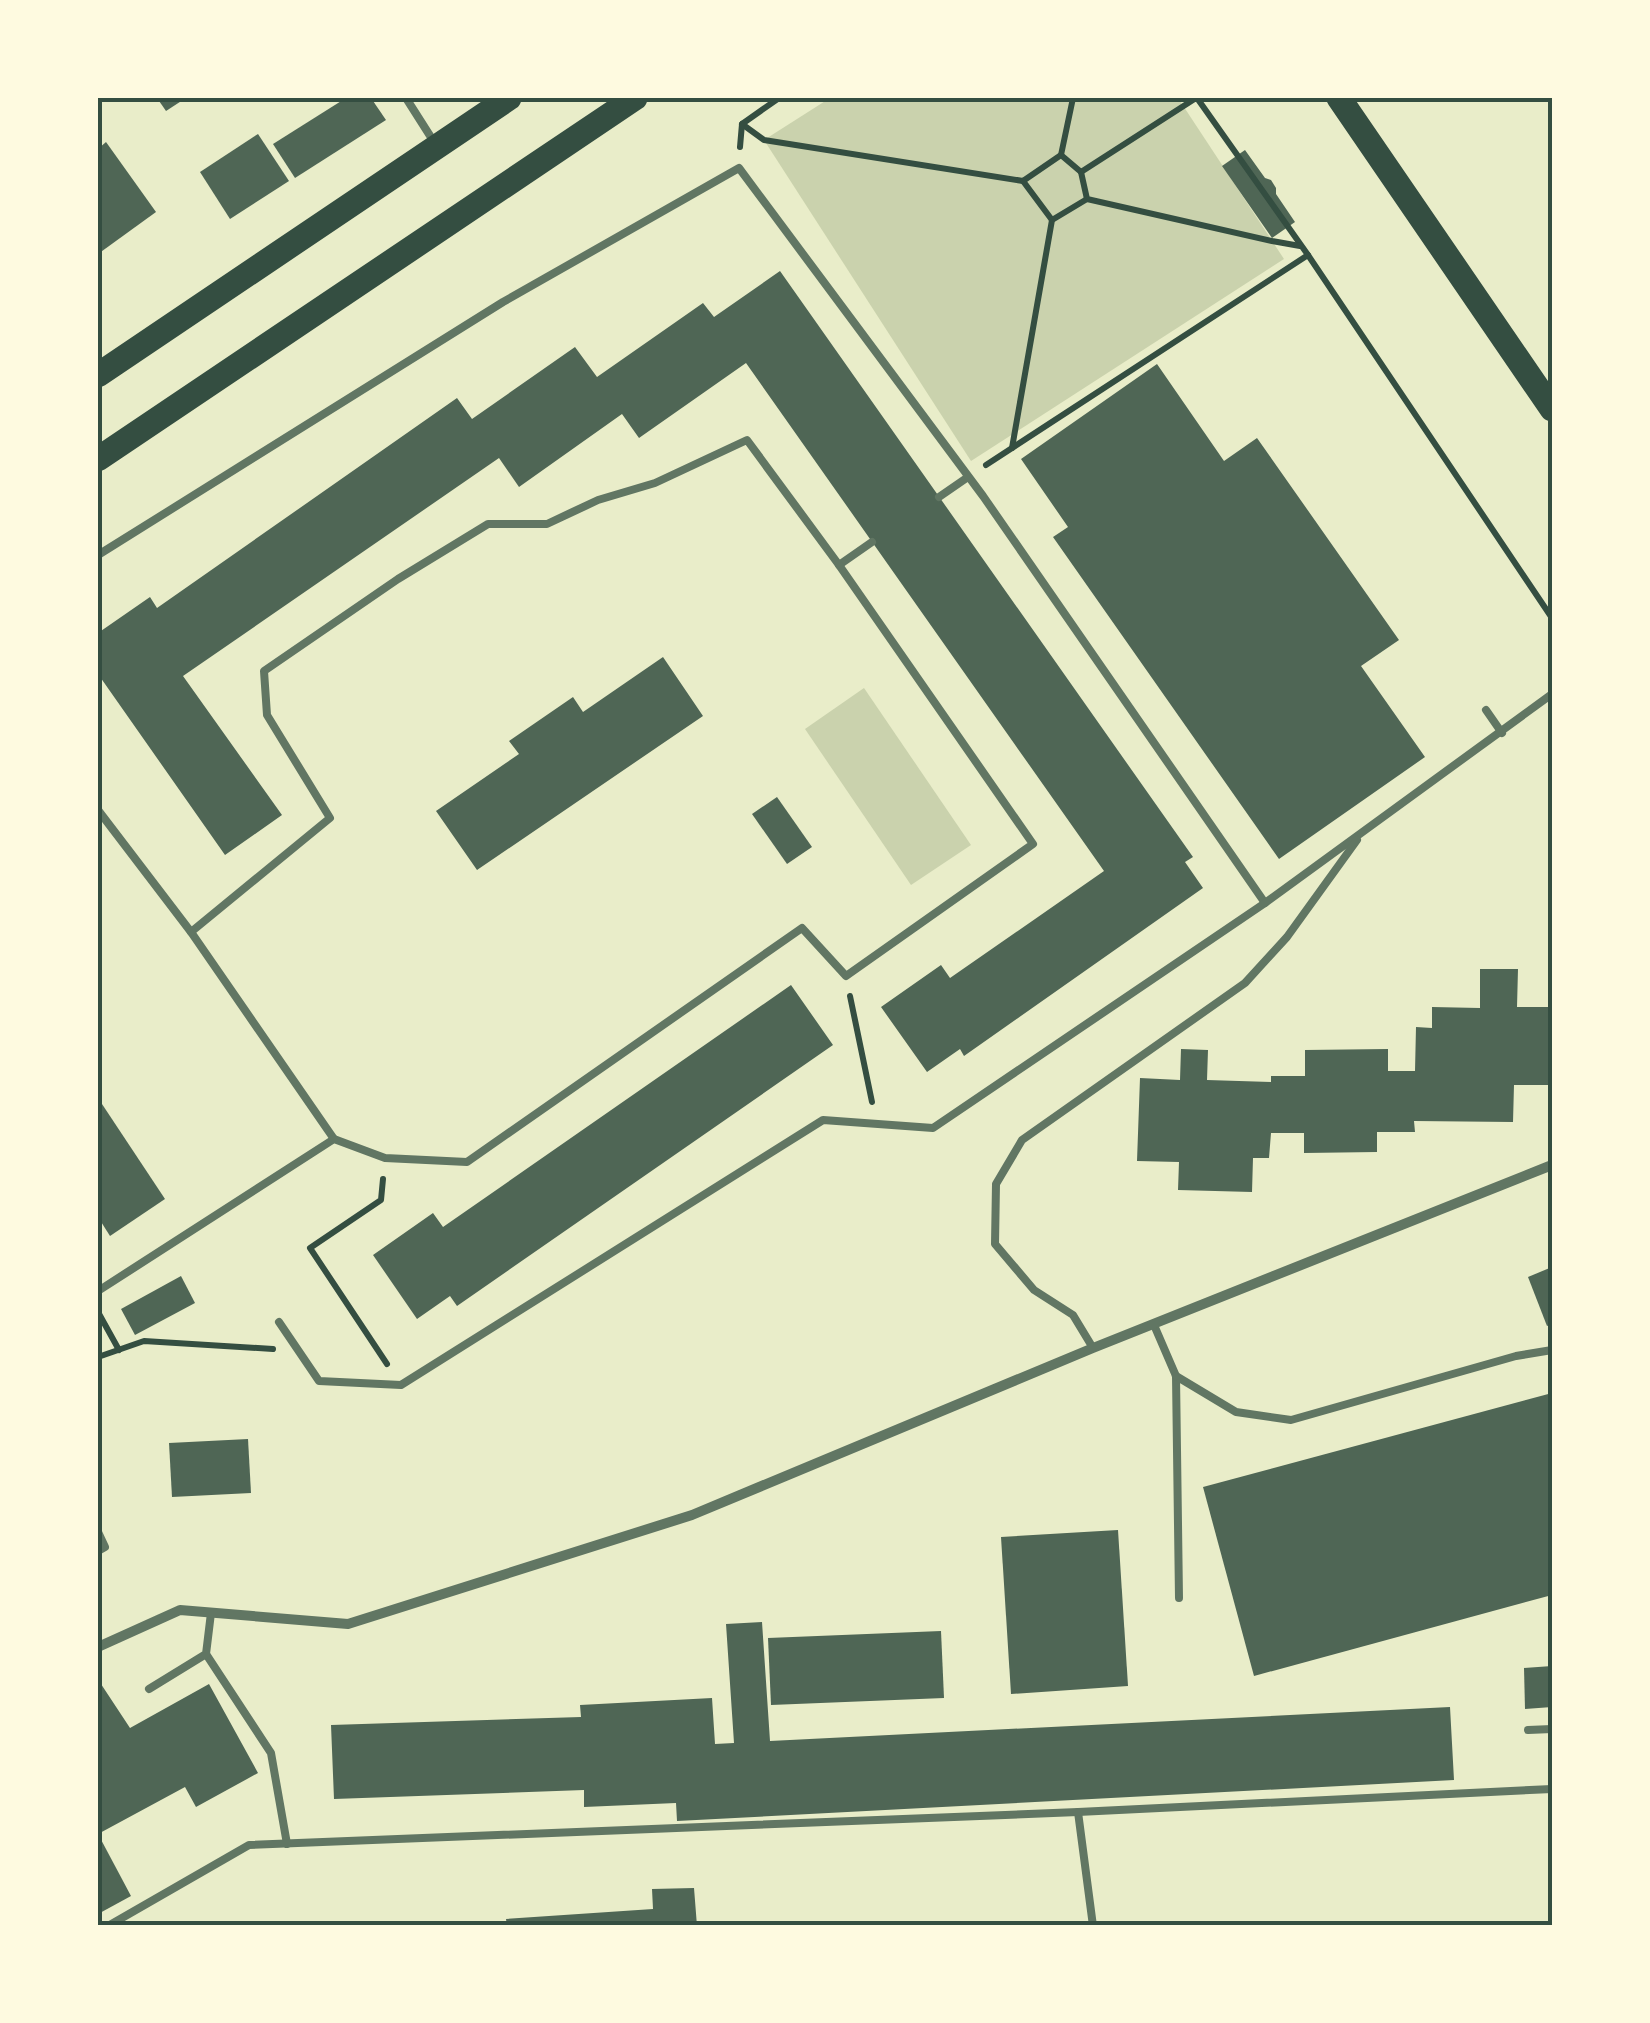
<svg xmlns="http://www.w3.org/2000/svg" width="1650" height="2023" font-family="'PT Sans Narrow',sans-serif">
	<rect width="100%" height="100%" fill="#e9edc9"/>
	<!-- green -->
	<g fill="#cad2ad">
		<path d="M830,98h348l106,161 -313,202 -207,-321z"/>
		<path d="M864,688l107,157 -60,40 -106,-156z"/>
	</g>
	<!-- building -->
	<g fill="#4f6655">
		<path d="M157,98h29l-20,13z"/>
		<path d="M346,98h25l15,22 -91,58 -22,-34z"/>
		<path d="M258,134l31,47 -59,38 -30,-47z"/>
		<path d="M106,142l50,70 -58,42v-105z"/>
		<path d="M1245,150l20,28 6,2 5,8v6l19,28 -23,16 -50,-72z"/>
		<path d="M780,271l413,586 -8,5 18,26 -239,168 -4,-7 -33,23 -46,-65 60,-42 9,13 154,-107 -358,-508 -107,75 -17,-24 -103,73 -20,-29 -316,218 99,139 -57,40 -127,-181v-41l52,-36 7,11 300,-210 15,21 103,-72 22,30 106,-74 11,14z"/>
		<path d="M1157,364l67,97 33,-23 142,202 -38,26 64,91 -146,102 -226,-322 15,-10 -47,-68z"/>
		<path d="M663,657l40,59 -226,154 -41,-59 83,-57 -10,-13 64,-44 10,15z"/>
		<path d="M777,797l35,50 -25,17 -35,-50z"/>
		<path d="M1480,969h38l-1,38h32l-1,78h-34l-1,37 -99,-1 1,11h-38v20l-73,1v-20h-33l-2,25h-16l-1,34 -74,-2 1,-28 -42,-1 3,-83 40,2 1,-31 27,1 -1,30 64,2v-6h34v-26l83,-1v22h27l1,-44 16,1v-21l48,1z"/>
		<path d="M791,985l42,60 -376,261 -7,-10 -33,23 -44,-64 60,-42 10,14z"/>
		<path d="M98,1098l67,101 -55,37 -12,-19z"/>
		<path d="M1552,1267v57l-5,2 -19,-49z"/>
		<path d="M181,1276l14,27 -60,32 -14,-26z"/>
		<path d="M1552,1393v202l-298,81 -51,-189z"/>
		<path d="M248,1439l3,54 -79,4 -3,-54z"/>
		<path d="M1118,1530l10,156 -117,8 -10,-157z"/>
		<path d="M762,1622l8,119 680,-34 4,73 -777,41 -1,-18 -92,4v-17l-250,9 -3,-74 250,-8 -1,-12 132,-7 3,46 19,-1 -8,-119z"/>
		<path d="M941,1631l3,67 -173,7 -3,-67z"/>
		<path d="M1552,1666v41l-27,2 -1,-41z"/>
		<path d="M101,1684l29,44 79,-44 49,89 -62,34 -11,-20 -87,47v-148z"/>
		<path d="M98,1834l33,62 -33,18z"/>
		<path d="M694,1888l3,38h-190l-1,-7 147,-10 -1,-20z"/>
	</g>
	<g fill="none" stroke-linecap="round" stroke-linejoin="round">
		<!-- path -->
		<g stroke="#344e41" stroke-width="6">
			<path d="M1197,98l111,157 244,363"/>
			<path d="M742,124l22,16 259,41 38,-26 12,-57"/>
			<path d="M740,147l2,-23 37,-26"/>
			<path d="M1061,155l20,17 115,-74"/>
			<path d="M1081,172l6,27 185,42 28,5"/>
			<path d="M1023,181l29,39"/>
			<path d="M1012,448l40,-228 35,-21"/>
			<path d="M986,465l322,-210"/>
			<path d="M850,996l22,106"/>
			<path d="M383,1179l-2,21 -71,48 77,116"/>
			<path d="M98,1312l21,38"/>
			<path d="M98,1357l46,-16 129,8"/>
		</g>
		<!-- service -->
		<g stroke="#617663" stroke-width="8">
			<path d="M406,98l28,44"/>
			<path d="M939,497l29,-20"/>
			<path d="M98,555l405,-253 236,-134 244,328 282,407"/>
			<path d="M839,565l33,-23"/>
			<path d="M1486,710l16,23"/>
			<path d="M98,810l93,122 143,207"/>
			<path d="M98,1291l236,-152 51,19 82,4 335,-234 44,48 187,-132 -194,-279 -92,-125 -92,43 -57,17 -51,24h-59l-90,55 -134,92 3,44 63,103 -139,114"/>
			<path d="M279,1322l40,59 82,4 422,-265 110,8 332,-225 287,-209"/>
			<path d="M1154,1325l22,51 3,222"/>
			<path d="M1093,1348l-20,-33 -39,-25 -39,-46 1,-60 26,-44 223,-157 42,-46 70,-97"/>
			<path d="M1176,1376l60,36 55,8 225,-64 36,-6"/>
			<path d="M98,1532l7,15 -7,4"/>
			<path d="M206,1654l65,99 16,91"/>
			<path d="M149,1689l57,-35 5,-41"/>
			<path d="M1528,1730l24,-1"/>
			<path d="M1078,1812l15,114"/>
			<path d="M108,1926l141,-81 829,-33 474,-23"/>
		</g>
		<!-- minor -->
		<path stroke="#617663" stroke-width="10" d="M98,1647l82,-37 168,14 344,-109 401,-167 459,-183"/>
		<!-- primary -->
		<g stroke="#344e41" stroke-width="25">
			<path d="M1339,98l213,311"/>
			<path d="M98,375l411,-277"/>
			<path d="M98,459l537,-361"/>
		</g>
	</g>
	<!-- border -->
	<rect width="1650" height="2023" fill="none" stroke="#fefae0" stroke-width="200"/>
	<rect x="100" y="100" width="1450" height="1823" fill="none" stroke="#344e41" stroke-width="4"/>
</svg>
